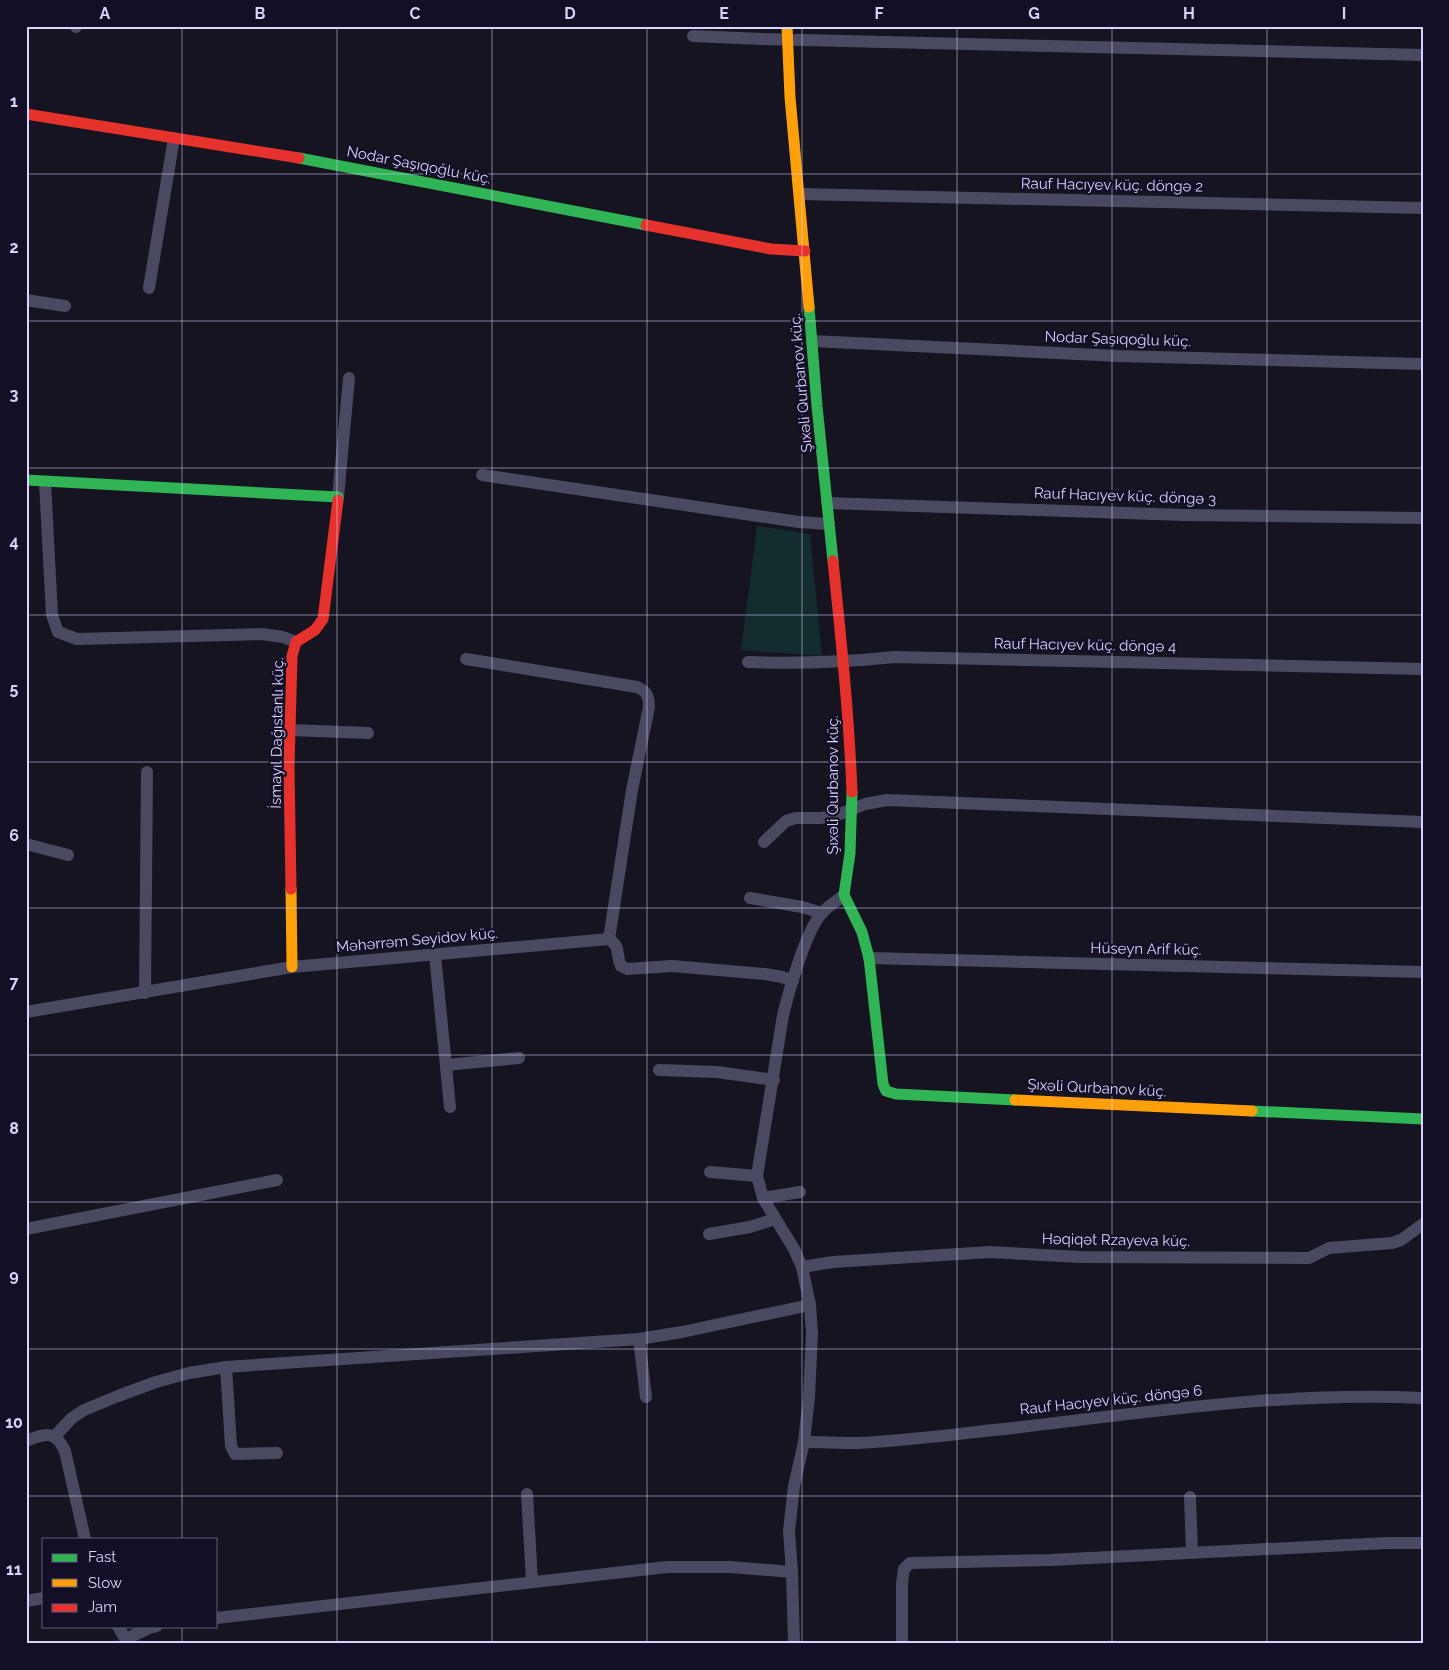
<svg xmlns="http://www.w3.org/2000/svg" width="1449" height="1670" font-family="Raleway,sans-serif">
	<rect width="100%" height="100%" fill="#161421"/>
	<!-- green -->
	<path fill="#132c2d" d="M757,526l53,8 12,122 -81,-6z"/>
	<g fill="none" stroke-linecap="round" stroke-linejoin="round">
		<!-- street -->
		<g stroke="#4a4962" stroke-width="12">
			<path d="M76,27v-1"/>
			<path d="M693,36l69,3 661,16"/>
			<path d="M800,194l623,14"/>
			<path d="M149,288l25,-150"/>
			<path d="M26,300l39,6"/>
			<path d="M812,341l306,15 305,8"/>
			<path d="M482,475l317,47 30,2"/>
			<path d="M45,482l7,133 6,17 19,7 185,-5 21,3 13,5"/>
			<path d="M338,497l11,-119"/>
			<path d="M827,503l357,12 239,3"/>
			<path d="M466,659l171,28c10,4 12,10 12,20l-17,83 -23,149"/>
			<path d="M748,662c50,2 98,0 147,-5l528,12"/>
			<path d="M290,730l78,3"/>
			<path d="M764,842l22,-21 10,-3h26l18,-4 25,-10 22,-4 536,22"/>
			<path d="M26,844l42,11"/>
			<path d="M750,898l52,9 20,6"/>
			<path d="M435,955l15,152"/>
			<path d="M869,958l554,14"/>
			<path d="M145,993l2,-221"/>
			<path d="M26,1012l266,-45 317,-28c13,9 6,15 12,27l6,3 45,-3 93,8 17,3 11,4"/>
			<path d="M446,1065l73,-7"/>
			<path d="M659,1070l58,2 57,8"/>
			<path d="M710,1172l47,4"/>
			<path d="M763,1198l37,-6"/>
			<path d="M26,1229l251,-49"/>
			<path d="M709,1234l41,-7 25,-8"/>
			<path d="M802,1267l31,-5 157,-10 90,5 229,1 20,-10 63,-5 9,-3 22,-16"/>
			<path d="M639,1339l7,58"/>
			<path d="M226,1367l5,79 4,8 42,-1"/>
			<path d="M54,1437l18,-19 12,-8 34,-14 38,-14 33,-9 37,-6 413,-28 43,-7 128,-27"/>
			<path d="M26,1441c19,-8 29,-11 39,10l20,88"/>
			<path d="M804,1442c17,0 35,1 53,1 49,-2 98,-9 147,-14 138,-16 279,-38 419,-31"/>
			<path d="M527,1494l5,87"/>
			<path d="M1190,1497l2,56"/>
			<path d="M26,1601l18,-3"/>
			<path d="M216,1618l451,-51h63l62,5"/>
			<path d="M118,1626l10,18"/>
			<path d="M126,1639l23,-11 8,-2"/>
			<path d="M794,1644l-2,-72 -3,-41 5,-45 10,-44 5,-45 3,-64 -2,-28 -8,-38 -8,-18 -31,-51 -6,-22 26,-161c6,-24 23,-85 39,-102 6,-7 15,-12 22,-18"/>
			<path d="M902,1644v-61l2,-14 6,-6 140,-3 337,-17h36"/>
		</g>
		<!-- fast -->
		<g stroke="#30b455" stroke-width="11">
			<path d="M299,158l347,67"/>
			<path d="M809,307l8,99 16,155"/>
			<path d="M26,480l312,17v3"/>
			<path d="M852,792l-2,61 -6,42 18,37 7,26 14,126 3,7 10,3 119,6"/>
			<path d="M1252,1111l171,8"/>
		</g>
		<!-- slow -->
		<g stroke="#ff9f0a" stroke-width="11">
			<path d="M787,26l3,71 19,210"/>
			<path d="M291,889l1,78"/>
			<path d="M1015,1100l237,11"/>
		</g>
		<!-- jam -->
		<g stroke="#e5322d" stroke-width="11">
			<path d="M26,114l273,44"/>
			<path d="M646,225l125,24 34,2"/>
			<path d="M833,561c8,77 16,154 19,231"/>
			<path d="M291,889l-2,-122 3,-111 4,-14 19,-12 8,-11 15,-119"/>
		</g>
	</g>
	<!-- grid -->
	<path fill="none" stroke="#d9d4ff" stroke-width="1" stroke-opacity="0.55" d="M182,26v1513M337,26v1618M492,26v1618M647,26v1618M802,26v1618M957,26v1618M1112,26v1618M1267,26v1618M26,174h1397M26,321h1397M26,468h1397M26,615h1397M26,762h1397M26,908h1397M26,1055h1397M26,1202h1397M26,1349h1397M26,1496h1397M182,1626v18"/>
	<g text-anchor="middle" stroke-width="4.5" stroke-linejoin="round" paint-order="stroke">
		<!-- street labels -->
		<g font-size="15" fill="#d9d4ff" stroke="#130f26">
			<text transform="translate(419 165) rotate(11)" y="5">Nodar Şaşıqoğlu küç.</text>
			<text transform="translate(1112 185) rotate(1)" y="5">Rauf Hacıyev küç. döngə 2</text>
			<text transform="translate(1118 339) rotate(2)" y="5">Nodar Şaşıqoğlu küç.</text>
			<text transform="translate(801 383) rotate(-95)" y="5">Şıxəli Qurbanov küç.</text>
			<text transform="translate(1125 496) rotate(2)" y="5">Rauf Hacıyev küç. döngə 3</text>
			<text transform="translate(1085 645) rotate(1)" y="5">Rauf Hacıyev küç. döngə 4</text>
			<text transform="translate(277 733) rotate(-89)" y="5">İsmayıl Dağıstanlı küç.</text>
			<text transform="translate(833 785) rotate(-90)" y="5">Şıxəli Qurbanov küç.</text>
			<text transform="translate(417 940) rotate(-5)" y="5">Məhərrəm Seyidov küç.</text>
			<text transform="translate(1146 949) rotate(1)" y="5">Hüseyn Arif küç.</text>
			<text transform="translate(1097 1088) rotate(3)" y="5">Şıxəli Qurbanov küç.</text>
			<text transform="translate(1116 1240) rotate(1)" y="5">Həqiqət Rzayeva küç.</text>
			<text transform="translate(1111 1400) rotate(-6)" y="5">Rauf Hacıyev küç. döngə 6</text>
		</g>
	</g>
	<!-- border -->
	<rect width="1449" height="1670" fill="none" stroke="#130f26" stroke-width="55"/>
	<!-- legend -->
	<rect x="42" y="1538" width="175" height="90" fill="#130f26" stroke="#625e7d"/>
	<rect x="52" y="1554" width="25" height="8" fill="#30b455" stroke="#625e7d"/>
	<text x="88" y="1562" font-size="15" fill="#d9d4ff">Fast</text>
	<rect x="52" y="1579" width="25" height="8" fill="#ff9f0a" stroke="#625e7d"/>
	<text x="88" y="1588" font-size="15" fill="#d9d4ff">Slow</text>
	<rect x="52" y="1604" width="25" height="8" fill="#e5322d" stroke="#625e7d"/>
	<text x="88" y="1612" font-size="15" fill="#d9d4ff">Jam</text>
	<rect x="28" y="28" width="1394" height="1614" fill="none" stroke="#d9d4ff" stroke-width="2"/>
	<g font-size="16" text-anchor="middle" font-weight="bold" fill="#d9d4ff">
		<text x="105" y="19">A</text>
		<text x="260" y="19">B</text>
		<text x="415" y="19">C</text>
		<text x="570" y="19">D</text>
		<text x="724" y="19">E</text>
		<text x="879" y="19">F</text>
		<text x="1034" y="19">G</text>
		<text x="1189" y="19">H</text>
		<text x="1344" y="19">I</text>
		<text x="14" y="107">1</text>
		<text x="14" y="253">2</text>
		<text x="14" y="400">3</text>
		<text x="14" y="547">4</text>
		<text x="14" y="694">5</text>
		<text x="14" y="841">6</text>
		<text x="14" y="988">7</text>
		<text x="14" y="1134">8</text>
		<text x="14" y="1281">9</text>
		<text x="14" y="1428">10</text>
		<text x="14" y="1575">11</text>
	</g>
</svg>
